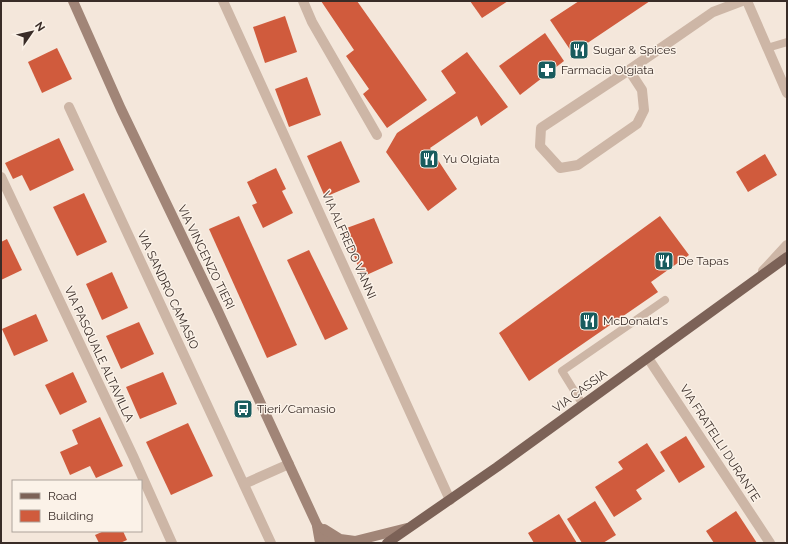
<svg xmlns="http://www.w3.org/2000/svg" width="788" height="544" font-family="Raleway,sans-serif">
	<rect width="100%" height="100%" fill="#f4e7db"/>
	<!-- building -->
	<g fill="#d05b3d">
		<path d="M321,1h36l70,99 -40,28 -24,-34 6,-5 -23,-33 8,-6z"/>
		<path d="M470,1h38l-26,17z"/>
		<path d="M579,1h71l-64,43 2,5 -13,8 -25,-37z"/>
		<path d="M285,16l12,36 -32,11 -12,-36z"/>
		<path d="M545,33l19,28 -44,34 -21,-29z"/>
		<path d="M57,48l15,31 -30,14 -14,-31z"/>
		<path d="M467,52l41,55 -27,19 -4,-10 -47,32 27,41 -29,22 -42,-59 11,-19 59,-40 -15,-22z"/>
		<path d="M307,77l14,38 -32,12 -14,-38z"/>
		<path d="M59,138l15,32 -44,21 -8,-16 -9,4 -8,-16z"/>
		<path d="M341,141l19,41 -35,15 -18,-41z"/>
		<path d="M765,154l12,21 -29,17 -12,-20z"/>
		<path d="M276,168l10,21 -4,2 11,22 -30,15 -11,-23 5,-2 -10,-21z"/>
		<path d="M84,193l23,49 -30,14 -24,-49z"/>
		<path d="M239,216l58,129 -30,13 -58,-129z"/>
		<path d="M660,216l29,39 -38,27 7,10 -129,89 -30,-48z"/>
		<path d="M374,218l19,45 -31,14 -18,-48z"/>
		<path d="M7,239l15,31 -21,10v-38z"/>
		<path d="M309,250l39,79 -23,11 -38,-80z"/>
		<path d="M112,272l16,36 -26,12 -16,-36z"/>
		<path d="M36,314l12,27 -34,15 -12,-27z"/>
		<path d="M139,322l15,32 -33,15 -15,-33z"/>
		<path d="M73,372l14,30 -27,13 -15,-30z"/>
		<path d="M163,372l14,32 -37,15 -14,-32z"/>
		<path d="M100,417l23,49 -27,12 -6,-12 -20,9 -10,-23 18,-8 -6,-14z"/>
		<path d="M188,423l25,53 -42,19 -25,-53z"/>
		<path d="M686,436l19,31 -26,16 -19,-31z"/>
		<path d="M647,443l18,28 -29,19 6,9 -28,18 -19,-30 28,-18 -5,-7z"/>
		<path d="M595,501l21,34 -13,8h-21l-15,-24z"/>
		<path d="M736,511l21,32h-43l-8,-12z"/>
		<path d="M559,514l18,29h-43l-6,-10z"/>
		<path d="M104,531h19l4,9 -7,3h-21l-4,-8z"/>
	</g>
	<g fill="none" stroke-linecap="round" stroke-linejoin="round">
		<!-- lane -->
		<g stroke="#cdb6a6" stroke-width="8">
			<path d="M767,48l20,-6"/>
			<path d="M583,405l-21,-34 103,-71"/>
		</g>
		<!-- street -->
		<g stroke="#cdb6a6" stroke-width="10">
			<path d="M223,1l227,499"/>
			<path d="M303,1l9,21 65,113"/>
			<path d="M747,1l40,92"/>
			<path d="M629,70l13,20 2,20 -7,14 -59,41 -18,3 -20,-22 1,-18 88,-58 84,-58 29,-11"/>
			<path d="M69,107l202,436"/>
			<path d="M1,177l132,279 39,87"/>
			<path d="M763,271l24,-26"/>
			<path d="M648,358l122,185"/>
			<path d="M244,484l45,-20"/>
		</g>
		<!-- secondary -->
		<g stroke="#a18577" stroke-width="10">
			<path d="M73,1l48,108 96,200 100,216 15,18"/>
			<path d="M317,526l3,17"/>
			<path d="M324,529l16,10 15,2 52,-13"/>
		</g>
		<!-- primary -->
		<path stroke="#7c6257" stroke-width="10" d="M387,543l110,-76 290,-210"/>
	</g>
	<!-- icons -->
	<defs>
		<symbol id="restaurant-square" viewBox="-11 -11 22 22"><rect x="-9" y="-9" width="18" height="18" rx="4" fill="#195c5e" stroke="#fbf2e8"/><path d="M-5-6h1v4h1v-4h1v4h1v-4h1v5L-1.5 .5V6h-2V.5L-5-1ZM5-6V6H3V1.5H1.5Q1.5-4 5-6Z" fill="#fff"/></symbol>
		<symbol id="pharmacy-square" viewBox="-11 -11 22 22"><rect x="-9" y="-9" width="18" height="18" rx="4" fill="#195c5e" stroke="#fbf2e8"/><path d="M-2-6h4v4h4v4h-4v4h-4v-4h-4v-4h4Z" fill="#fff"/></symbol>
		<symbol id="bus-square" viewBox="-11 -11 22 22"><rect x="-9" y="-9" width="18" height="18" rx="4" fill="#195c5e" stroke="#fbf2e8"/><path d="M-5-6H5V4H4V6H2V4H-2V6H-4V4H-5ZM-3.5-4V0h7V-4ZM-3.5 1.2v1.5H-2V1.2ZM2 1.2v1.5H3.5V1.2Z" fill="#fff"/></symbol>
	</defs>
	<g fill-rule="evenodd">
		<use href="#restaurant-square" x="568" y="39" width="22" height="22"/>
		<use href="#pharmacy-square" x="536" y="59" width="22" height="22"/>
		<use href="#restaurant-square" x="418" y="148" width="22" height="22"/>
		<use href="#restaurant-square" x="653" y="250" width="22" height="22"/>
		<use href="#restaurant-square" x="578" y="310" width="22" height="22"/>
		<use href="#bus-square" x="232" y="398" width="22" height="22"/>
	</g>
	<g text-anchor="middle" stroke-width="3" stroke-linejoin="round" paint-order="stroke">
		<!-- poi labels -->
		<g font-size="12" fill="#392c27" stroke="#fbf2e8" text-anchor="start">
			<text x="593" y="54">Sugar &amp; Spices</text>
			<text x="561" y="74">Farmacia Olgiata</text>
			<text x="443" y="163">Yu Olgiata</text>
			<text x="678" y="265">De Tapas</text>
			<text x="603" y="325">McDonald's</text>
			<text x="257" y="413">Tieri/Camasio</text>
		</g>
		<!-- street labels -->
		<g font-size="12" fill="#392c27" stroke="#fbf2e8">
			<text transform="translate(349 245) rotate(66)" y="4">VIA ALFREDO VANNI</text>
			<text transform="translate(206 257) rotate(64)" y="4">VIA VINCENZO TIERI</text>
			<text transform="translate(168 290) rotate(65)" y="4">VIA SANDRO CAMASIO</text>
			<text transform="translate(99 354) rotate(65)" y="4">VIA PASQUALE ALTAVILLA</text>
			<text transform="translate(580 391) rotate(-36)" y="4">VIA CASSIA</text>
			<text transform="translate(720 443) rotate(57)" y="4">VIA FRATELLI DURANTE</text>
		</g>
	</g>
	<!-- border -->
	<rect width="788" height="544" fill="none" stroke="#392c27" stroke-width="4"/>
	<!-- legend -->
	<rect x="12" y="480" width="130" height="52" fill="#fbf2e8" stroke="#ada39b"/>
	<rect x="20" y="493" width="20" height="6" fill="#7c6257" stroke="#ada39b"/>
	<text x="48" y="500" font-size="12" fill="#392c27">Road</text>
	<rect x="20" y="510" width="20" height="12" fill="#d05b3d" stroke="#ada39b"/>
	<text x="48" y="520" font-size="12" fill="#392c27">Building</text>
	<!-- north arrow -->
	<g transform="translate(32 32) rotate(56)" stroke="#fbf2e8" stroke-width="3" paint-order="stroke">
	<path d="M0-3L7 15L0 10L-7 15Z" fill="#392c27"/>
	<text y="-6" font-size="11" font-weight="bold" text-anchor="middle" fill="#392c27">N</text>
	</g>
</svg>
